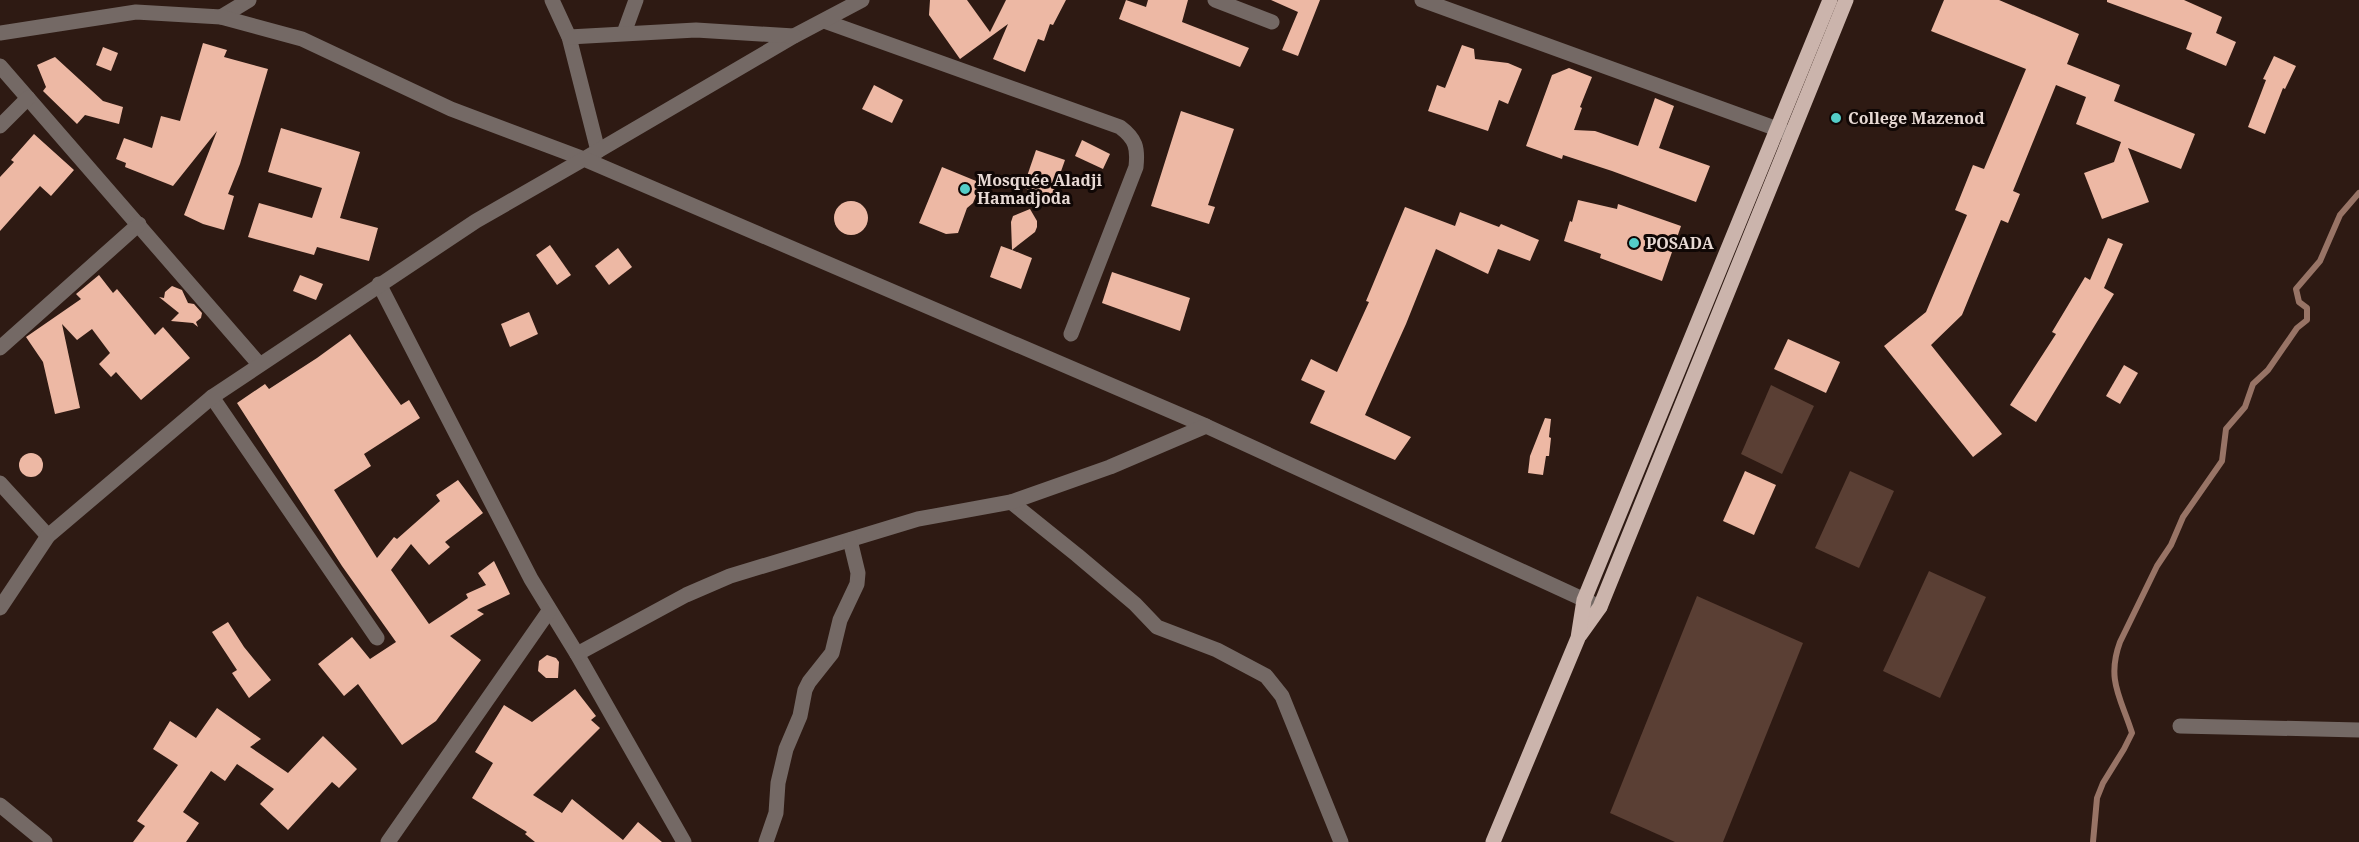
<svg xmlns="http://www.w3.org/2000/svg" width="2359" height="842" font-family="'Noto Serif',serif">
	<rect width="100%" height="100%" fill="#2e1a13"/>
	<!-- green -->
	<g fill="#5a3f34">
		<path d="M1771,385l43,21 -32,68 -41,-20z"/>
		<path d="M1850,471l44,20 -35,77 -44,-20z"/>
		<path d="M1929,571l57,26 -46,101 -57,-27z"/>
		<path d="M1697,596l106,47 -80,199h-48l-65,-29z"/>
	</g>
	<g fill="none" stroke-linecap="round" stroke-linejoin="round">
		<!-- stream -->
		<path stroke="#987466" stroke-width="6" d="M2093,842l4,-44 6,-15 21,-34 8,-16c-11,-35 -26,-53 -12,-91l37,-76 14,-21 12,-28 39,-56 4,-32 19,-22 8,-23 15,-14 29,-42 10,-8v-12l-8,-6 -3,-13 24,-28 20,-46 19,-22"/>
	</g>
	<!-- building -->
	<g fill="#edb8a4">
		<path d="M930,0h37l23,32 16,-32h60l-13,25 -3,-1 -6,17 -6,-2 -13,33 -32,-13 15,-35 -48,35 -31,-44z"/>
		<path d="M1126,0l20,7 2,-7h40l-6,22 67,26 -9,19 -121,-48z"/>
		<path d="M1271,0h49l-22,56 -16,-6 16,-38z"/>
		<path d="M1944,0h55l80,34 -12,30 53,21 -6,16 81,33 -14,35 -53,-21 21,54 -47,17 -18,-46 30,-11 7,-20 -45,-18 10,-27 -30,-12 -43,106 7,3 -12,29 -7,-3 -39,95 -31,30 71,89 -29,23 -89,-111 42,-34 41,-97 -12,-5 18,-45 11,4 42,-100 -95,-38z"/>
		<path d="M2107,0h77l38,17 -6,16 20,9 -10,24 -40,-17 6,-16 -85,-31z"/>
		<path d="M203,43l24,7 -3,7 44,12 -28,95 -12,30 6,2 -10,34 -21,-6 -19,-9 33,-84 -44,55 -48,-19 1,-4 -10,-4 8,-21 28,10 9,-32 19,5z"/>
		<path d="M1462,45l12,4 1,10 33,4 14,6 -14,35 -9,-4 -11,31 -60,-20 9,-26 8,3z"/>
		<path d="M103,47l15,6 -7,18 -15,-6z"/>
		<path d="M2274,56l22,10 -11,23 -2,-1 -18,46 -17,-7 18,-47 -3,-1z"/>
		<path d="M55,57l48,44 20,6 -4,17 -34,-9 -8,9 -34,-33 3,-4 -9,-22z"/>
		<path d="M1569,68l23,9 -12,30 2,1 -8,22 21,1 43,15 17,-48 19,8 -15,42 51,18 -14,36 -84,-31 -49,-16 -1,4 -36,-13 26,-71z"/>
		<path d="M874,85l29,15 -11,23 -30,-14z"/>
		<path d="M1181,111l53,18 -26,76 7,2 -6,17 -58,-18z"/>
		<path d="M281,128l79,24 -20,66 38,10 -9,33 -52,-14 -3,8 -66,-18 11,-34 53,15 10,-30 -54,-16z"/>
		<path d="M34,134l40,36 -23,26 -11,-10 -40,45v-54l14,-15 -3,-2z"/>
		<path d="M1082,140l28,14 -7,15 -28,-13z"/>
		<path d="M1036,150l29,10 -13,37 -29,-9z"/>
		<path d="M942,167l39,16 -8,20 -6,5 -9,25 -12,1 -27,-11z"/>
		<path d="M1578,200l39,9 1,-5 63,22 -19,55 -62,-23 1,-4 -37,-13 6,-20 2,1z"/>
		<circle cx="851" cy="218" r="17"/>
		<path d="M1405,207l50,19 5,-14 39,15 2,-3 38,16 -9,21 -32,-12 -10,25 -52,-25 -30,75 -41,91 46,22 -16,23 -85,-37 15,-32 -24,-11 10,-21 26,13 32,-70 -3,-1z"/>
		<path d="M1030,209l7,12v6l-2,5 -23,18 20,8 -11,31 -31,-12 11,-31 11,4 -1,-28 2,-6z"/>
		<path d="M2108,238l15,6 -19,44 10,6 -78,128 -26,-17 46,-71 -4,-2 33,-55 5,3z"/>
		<path d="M550,245l21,30 -14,10 -21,-30z"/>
		<path d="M618,248l14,19 -23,18 -14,-19z"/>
		<path d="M1112,272l78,26 -10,33 -78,-28z"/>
		<path d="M99,275l14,18 4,-4 38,46 8,-8 27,31 -49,42 -25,-28 -5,5 -12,-13 11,-11 -18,-24 -15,11 -15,-16 18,84 -25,6 -12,-52 -17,-25 55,-38 -5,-5z"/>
		<path d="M300,275l23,9 -7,16 -23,-9z"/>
		<path d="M172,286l10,4 6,13 6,1 8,9 -1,5 -5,4 2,5 -5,-4 -22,-2 8,-8 -20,-16 5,1 1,-6z"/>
		<path d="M529,312l9,22 -28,13 -9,-23z"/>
		<path d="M350,334l51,71 8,-5 11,18 -56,36 7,12 -37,24 43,68 17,-21 3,2 43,-38 -4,-6 22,-15 25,33 -38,29 5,5 -21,18 -18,-21 -20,26 38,54 39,-26 -2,-4 20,-9 -8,-12 16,-12 16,33 -33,16 7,4 -34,22 31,24 -45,61 -34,24 -44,-61 -14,12 -26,-32 34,-27 18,22 26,-17 -54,-76 -105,-163 28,-19 4,5 48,-31z"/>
		<path d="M1788,339l52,23 -14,31 -52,-24z"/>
		<path d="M2124,365l14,8 -18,31 -14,-8z"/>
		<path d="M1545,418l6,1 -2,18 2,1 -2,18h-3l-3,19 -15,-2 2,-17z"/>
		<circle cx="31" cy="465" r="12"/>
		<path d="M1745,471l31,14 -22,50 -31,-14z"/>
		<path d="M228,622l16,25 27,33 -22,18 -17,-25 5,-3 -25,-38z"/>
		<path d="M547,655l9,3 3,4 -1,16h-12l-8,-7 1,-10z"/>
		<path d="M575,689l21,27 -5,4 9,8 -67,67 29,18 10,-14 51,41 15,-18 24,20h-127l-10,-8 2,-2 -55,-34 21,-35 -18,-11 29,-47 28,17z"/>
		<path d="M217,708l44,31 -11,8 38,26 35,-37 34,33 -18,19 -7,-6 -44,48 -28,-26 14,-15 -37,-25 -12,17 -14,-10 -28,41 16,11 -13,19h-53l12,-16 -8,-5 41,-56 -25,-16 17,-28 26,17z"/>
	</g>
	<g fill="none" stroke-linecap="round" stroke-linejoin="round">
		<!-- minor -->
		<g stroke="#746965" stroke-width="15">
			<path d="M552,0l17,37 29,114"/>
			<path d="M1215,0l57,22"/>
			<path d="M1422,0l366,133"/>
			<path d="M221,17l28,-17"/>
			<path d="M824,21l296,106c16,12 18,21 16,40l-65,167"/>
			<path d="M0,33l136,-21 85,5 81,22 149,70 133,50 210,-123 68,-36"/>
			<path d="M624,33l12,-33"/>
			<path d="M569,37l127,-7 98,6"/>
			<path d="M0,66l259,298"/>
			<path d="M0,126l28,-28"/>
			<path d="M379,284l152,295 46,75 107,188"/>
			<path d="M0,348l139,-124"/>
			<path d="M212,397l165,241"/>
			<path d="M0,483l48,53"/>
			<path d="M1011,502l66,53 58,49 22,23 60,23 49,26 16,20 59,146"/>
			<path d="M0,608l48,-72 164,-139 264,-176 108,-62 622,267 394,181"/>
			<path d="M577,654l109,-59 44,-19 188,-57 93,-17 99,-35 96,-41"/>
			<path d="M2180,726l179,4"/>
			<path d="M0,805l45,37"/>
			<path d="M388,842l161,-231"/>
			<path d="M766,842l10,-29 2,-30 8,-34 14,-33 5,-26 4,-8 23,-29 8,-33 17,-36 1,-11 -8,-33"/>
		</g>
		<!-- major -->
		<g stroke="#cbb4ac" stroke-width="15">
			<path d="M1580,635l20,-28 246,-607"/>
			<path d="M1493,842l85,-204 6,-38 246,-600"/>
		</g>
	</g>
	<!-- markers -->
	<g fill="#54cdc8" stroke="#100705" stroke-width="2">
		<circle cx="1836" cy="118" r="6"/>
		<circle cx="965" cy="189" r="6"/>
		<circle cx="1634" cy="243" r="6"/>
	</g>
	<g text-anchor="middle" stroke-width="6" stroke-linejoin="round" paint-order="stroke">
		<!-- poi labels -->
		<g font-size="16" font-weight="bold" fill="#e7d9d4" stroke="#100705" text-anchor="start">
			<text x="1848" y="124">College Mazenod</text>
			<text x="977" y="186">Mosquée Aladji<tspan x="977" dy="18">Hamadjoda</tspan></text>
			<text x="1646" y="249">POSADA</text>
		</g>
	</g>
</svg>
